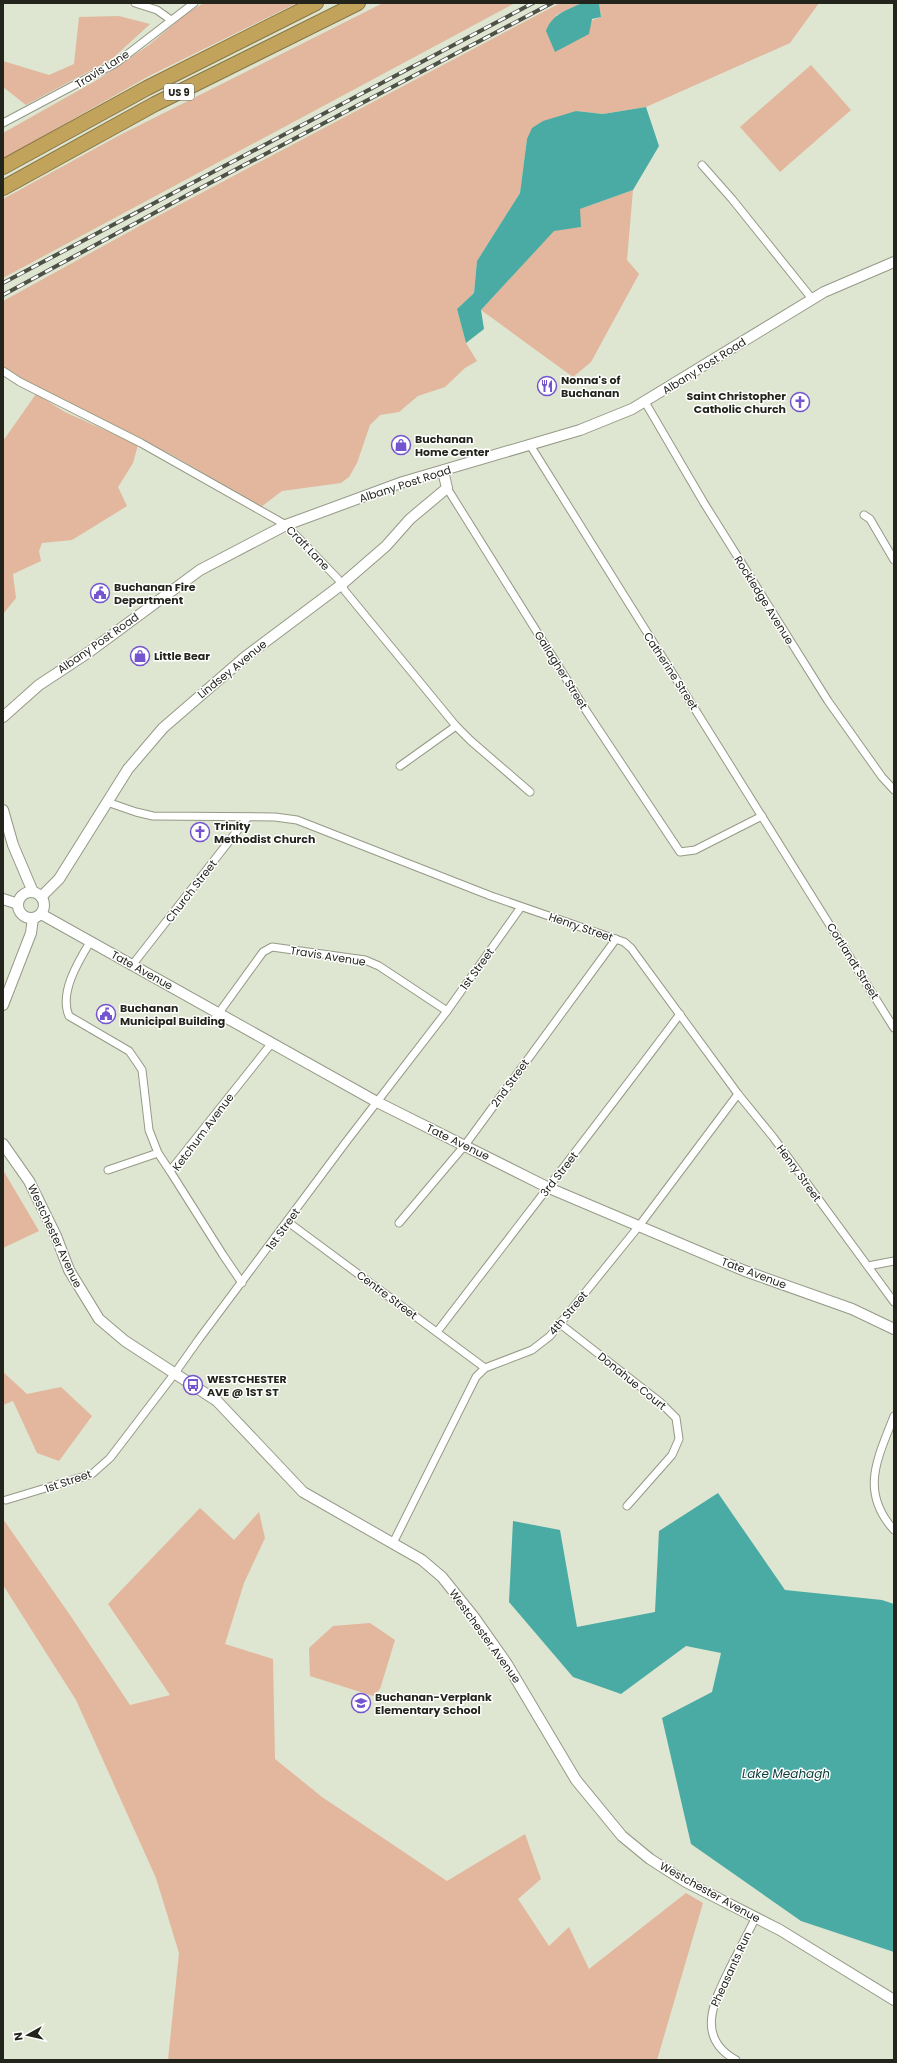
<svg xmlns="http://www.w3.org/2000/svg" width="897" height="2063" font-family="Poppins,sans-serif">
	<rect width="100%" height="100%" fill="#dee5d0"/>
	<!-- green -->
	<g fill="#e2b79d">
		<path d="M204,3h93l-148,73 -146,83v-26l94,-53 52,-35 39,-33z"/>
		<path d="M383,3h132l-512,275v-79l115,-63z"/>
		<path d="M560,3h22l-26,12 -1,37c17,-10 29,-31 46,-35l-2,-14h220l-29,40 -144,64 -43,7 -27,-3 -49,28 -7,54 -43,68 -3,32 -17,16 9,34 11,18 -12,7 -20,19 -27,9 -19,16 -19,3 -10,10 -13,38 -8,14 -8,6 -59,8 -21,16 -87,-51 -146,-73 -25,-17v-65l153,-84z"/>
		<path d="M119,16l31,8 -38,35 -86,46 -23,-18v-26l46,14 25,-11 5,-47z"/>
		<path d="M811,65l40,45 -71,62 -40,-45z"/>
		<path d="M633,190l-6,70 12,14 -48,88 -18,15 -92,-67 73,-80 26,-3v-18z"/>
		<path d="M36,394l29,18 73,33 -5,18 -15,24 9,19 -55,34 -30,3 -3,8 2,10 -28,13 3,24 -13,16v-173z"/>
		<path d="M3,1170l36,61 -36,17z"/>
		<path d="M3,1372l24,22 34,-7 31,29 -33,45 -22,-8 -24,-52 -10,4z"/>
		<path d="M200,1508l34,32 25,-28 6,26 -21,45 -19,61 48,15 2,100 47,38 125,84 78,-47 16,45 -23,20 31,47 20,-19 20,42 97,-76 17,10 -46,157h-489l11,-107 -23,-75 -80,-178 -73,-115v-66l69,99 58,87 40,-10 -62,-91z"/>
		<path d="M370,1623l25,17 -15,49 -7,7 -63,-20 -1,-28 24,-22z"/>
	</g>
	<!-- water -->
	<g fill="#49aba4">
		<path d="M582,3h17l2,14 -9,2 -3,15 -34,18 -9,-21c6,-17 21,-21 36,-28z"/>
		<path d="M646,107l13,39 -26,44 -53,19 1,18 -27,4 -73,79 3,19 -18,14 -9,-34 17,-16 3,-32 43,-68 7,-54 5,-11 11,-7 33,-10 27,3z"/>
		<path d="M718,1493l67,97 97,10 12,4v348l-93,-31 -110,-77 -29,-126 50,-26 9,-39 -35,-7 -65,48 -48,-17 -64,-75 4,-81 47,9 17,97 78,-15 4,-81z"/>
	</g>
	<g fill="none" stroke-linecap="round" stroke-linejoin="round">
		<defs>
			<g id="street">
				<path d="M135,3l22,7 14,10"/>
				<path d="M3,123l113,-60 78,-60"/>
				<path d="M702,165l30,34 81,101"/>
				<path d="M3,371l17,11 121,61 145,82 52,54 7,12 111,135 15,15 59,51"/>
				<path d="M645,402l59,101 124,198 54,76 12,13"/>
				<path d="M530,445l364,583"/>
				<path d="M447,488l140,224 93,140 15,-2 67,-34"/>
				<path d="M864,515l6,4 24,41"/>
				<path d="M400,766l56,-40"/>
				<path d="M107,802l29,10 17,4 122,1 22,3 194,76 133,46 7,6 107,146 35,43 121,165"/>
				<path d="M90,942c-12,20 -31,51 -21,74l60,35 7,10 6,9 7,60 9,23 12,18"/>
				<path d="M133,964l115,-147"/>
				<path d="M213,1021l50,-69 9,-5 93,13 14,6 68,45"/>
				<path d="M108,1170l50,-17"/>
				<path d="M288,1222l197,146"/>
				<path d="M399,1223l66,-78 151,-206"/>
				<path d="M868,1266l26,-5"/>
				<path d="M242,1283l-19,-28 -53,-84 101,-127"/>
				<path d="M559,1323l101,79 16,16 3,21 -7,16 -45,51"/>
				<path d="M437,1332c81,-106 163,-211 243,-318"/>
				<path d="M894,1416c-16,42 -35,75 0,114"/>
				<path d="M6,1500l86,-26 18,-16 65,-85 24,-34 147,-197 101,-131 74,-104"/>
				<path d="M393,1543l83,-166 9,-9 47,-18 18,-14 89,-110 99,-132"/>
				<path d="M736,2060c-42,-23 -21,-61 -5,-94 8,-16 17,-33 25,-49"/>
			</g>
			<g id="secondary">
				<path d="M3,717l36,-32 50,-33 111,-82 86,-45 117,-43 177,-52 52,-21 192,-117 70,-30"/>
				<path d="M3,810l10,35 20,47"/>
				<circle cx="31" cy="905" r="13"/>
				<path d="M41,897l18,-18 69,-110 35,-41 82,-71 96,-72 45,-39 24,-27 37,-31 -4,-17"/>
				<path d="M3,899l15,5"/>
				<path d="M41,914l336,188 172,86 196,83 107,38 42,20"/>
				<path d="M3,1005l28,-72 2,-15"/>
				<path d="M3,1144l26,37 27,55 13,34 30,49 26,22 92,60 86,91 119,68 20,17 32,40 33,47 69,116 46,56 28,23 36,23 94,48 114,70"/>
			</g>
			<g id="highway">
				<path d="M3,167l144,-79 169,-85"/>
				<path d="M3,188l152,-84 203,-101"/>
			</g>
		</defs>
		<!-- street casing -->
		<use href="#street" stroke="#949a86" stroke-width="9"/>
		<!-- secondary casing -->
		<use href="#secondary" stroke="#949a86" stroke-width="12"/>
		<!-- highway casing -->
		<use href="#highway" stroke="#8a7745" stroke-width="16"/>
		<!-- street -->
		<use href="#street" stroke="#fff" stroke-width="7"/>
		<!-- secondary -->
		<use href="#secondary" stroke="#fff" stroke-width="10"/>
		<!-- highway -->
		<use href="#highway" stroke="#c1a35b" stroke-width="14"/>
		<defs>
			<g id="rail">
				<path d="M3,283l530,-280"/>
				<path d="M3,295l190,-103 359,-189"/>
			</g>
		</defs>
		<!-- rail casing -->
		<use href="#rail" stroke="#4e5146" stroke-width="4"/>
		<!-- rail -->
		<use href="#rail" stroke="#fff" stroke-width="2.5" stroke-dasharray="8" stroke-linecap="butt"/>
	</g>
	<!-- icons -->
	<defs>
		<symbol id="restaurant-ring" viewBox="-11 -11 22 22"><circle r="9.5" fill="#fff" stroke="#7455cf" stroke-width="1.5"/><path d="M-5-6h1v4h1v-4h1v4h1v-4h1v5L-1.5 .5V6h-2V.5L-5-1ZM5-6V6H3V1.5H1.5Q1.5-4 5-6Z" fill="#7455cf"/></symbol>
		<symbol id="church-ring" viewBox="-11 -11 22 22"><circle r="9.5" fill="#fff" stroke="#7455cf" stroke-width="1.5"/><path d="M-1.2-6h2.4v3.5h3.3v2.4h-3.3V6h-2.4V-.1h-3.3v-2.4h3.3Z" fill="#7455cf"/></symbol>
		<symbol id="shop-ring" viewBox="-11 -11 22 22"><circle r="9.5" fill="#fff" stroke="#7455cf" stroke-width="1.5"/><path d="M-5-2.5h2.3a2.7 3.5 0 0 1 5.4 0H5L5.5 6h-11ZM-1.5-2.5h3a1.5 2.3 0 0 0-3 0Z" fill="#7455cf"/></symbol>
		<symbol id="civic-ring" viewBox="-11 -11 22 22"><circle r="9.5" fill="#fff" stroke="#7455cf" stroke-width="1.5"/><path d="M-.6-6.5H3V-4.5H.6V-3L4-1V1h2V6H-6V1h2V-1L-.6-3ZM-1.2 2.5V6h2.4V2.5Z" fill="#7455cf"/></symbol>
		<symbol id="bus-ring" viewBox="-11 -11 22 22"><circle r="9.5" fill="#fff" stroke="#7455cf" stroke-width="1.5"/><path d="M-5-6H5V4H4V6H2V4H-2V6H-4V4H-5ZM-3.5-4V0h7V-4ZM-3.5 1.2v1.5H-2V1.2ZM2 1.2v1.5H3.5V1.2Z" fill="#7455cf"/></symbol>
		<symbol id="school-ring" viewBox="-11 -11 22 22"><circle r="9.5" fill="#fff" stroke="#7455cf" stroke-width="1.5"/><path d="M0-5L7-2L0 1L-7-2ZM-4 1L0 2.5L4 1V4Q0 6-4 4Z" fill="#7455cf"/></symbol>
	</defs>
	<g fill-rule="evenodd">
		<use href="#restaurant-ring" x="536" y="375" width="22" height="22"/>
		<use href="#church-ring" x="789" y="391" width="22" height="22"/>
		<use href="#shop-ring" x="390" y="434" width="22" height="22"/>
		<use href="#civic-ring" x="89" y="582" width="22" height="22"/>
		<use href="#shop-ring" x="129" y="645" width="22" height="22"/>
		<use href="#church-ring" x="189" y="821" width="22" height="22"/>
		<use href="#civic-ring" x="95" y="1003" width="22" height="22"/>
		<use href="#bus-ring" x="182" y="1374" width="22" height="22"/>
		<use href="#school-ring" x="350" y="1692" width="22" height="22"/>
	</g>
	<g text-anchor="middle" stroke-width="3" stroke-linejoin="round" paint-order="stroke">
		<!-- shield labels -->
		<rect fill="#fff" stroke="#656661" stroke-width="1" x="164" y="84" width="30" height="16" rx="3"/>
		<g font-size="10" font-weight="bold" fill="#23251d">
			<text x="179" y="96">US 9</text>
		</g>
		<!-- street labels -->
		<g font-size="11" fill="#23251d" stroke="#fff">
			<text transform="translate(102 69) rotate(-32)" y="4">Travis Lane</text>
			<text transform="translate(704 366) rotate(-32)" y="4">Albany Post Road</text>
			<text transform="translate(405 484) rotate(-18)" y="4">Albany Post Road</text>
			<text transform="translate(308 548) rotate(46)" y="4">Craft Lane</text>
			<text transform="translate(764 600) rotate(58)" y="4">Rockledge Avenue</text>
			<text transform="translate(98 643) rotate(-35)" y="4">Albany Post Road</text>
			<text transform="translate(232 669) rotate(-39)" y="4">Lindsey Avenue</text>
			<text transform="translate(561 670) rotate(58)" y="4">Gallagher Street</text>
			<text transform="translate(671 671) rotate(57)" y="4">Catherine Street</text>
			<text transform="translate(191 891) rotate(-52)" y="4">Church Street</text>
			<text transform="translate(581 927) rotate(19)" y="4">Henry Street</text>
			<text transform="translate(328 956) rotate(9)" y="4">Travis Avenue</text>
			<text transform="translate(853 961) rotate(58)" y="4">Cortlandt Street</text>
			<text transform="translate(477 969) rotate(-54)" y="4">1st Street</text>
			<text transform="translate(142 970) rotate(29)" y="4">Tate Avenue</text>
			<text transform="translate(510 1083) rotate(-54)" y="4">2nd Street</text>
			<text transform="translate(203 1132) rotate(-53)" y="4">Ketchum Avenue</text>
			<text transform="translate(458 1142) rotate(26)" y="4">Tate Avenue</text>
			<text transform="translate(799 1173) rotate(54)" y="4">Henry Street</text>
			<text transform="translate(559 1174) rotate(-52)" y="4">3rd Street</text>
			<text transform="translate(283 1229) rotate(-54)" y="4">1st Street</text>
			<text transform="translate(55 1236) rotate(65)" y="4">Westchester Avenue</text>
			<text transform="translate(754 1273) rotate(21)" y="4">Tate Avenue</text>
			<text transform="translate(387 1295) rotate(37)" y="4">Centre Street</text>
			<text transform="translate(568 1313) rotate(-50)" y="4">4th Street</text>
			<text transform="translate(632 1381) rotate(39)" y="4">Donahue Court</text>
			<text transform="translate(68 1481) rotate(-19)" y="4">1st Street</text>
			<text transform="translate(485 1636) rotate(54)" y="4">Westchester Avenue</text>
			<text transform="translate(710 1892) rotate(29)" y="4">Westchester Avenue</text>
			<text transform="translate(731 1969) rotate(-65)" y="4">Pheasants Run</text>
		</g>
		<!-- poi labels -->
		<g font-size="11" font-weight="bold" fill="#23251d" stroke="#fff" text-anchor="start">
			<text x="561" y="384">Nonna's of<tspan x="561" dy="13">Buchanan</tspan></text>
			<text x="786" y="400" text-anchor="end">Saint Christopher<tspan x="786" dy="13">Catholic Church</tspan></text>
			<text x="415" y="443">Buchanan<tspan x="415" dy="13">Home Center</tspan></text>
			<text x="114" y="591">Buchanan Fire<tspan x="114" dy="13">Department</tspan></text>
			<text x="154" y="660">Little Bear</text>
			<text x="214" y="830">Trinity<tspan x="214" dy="13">Methodist Church</tspan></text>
			<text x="120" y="1012">Buchanan<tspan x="120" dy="13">Municipal Building</tspan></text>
			<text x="207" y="1383">WESTCHESTER<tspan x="207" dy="13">AVE @ 1ST ST</tspan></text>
			<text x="375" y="1701">Buchanan-Verplank<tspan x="375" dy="13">Elementary School</tspan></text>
		</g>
		<!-- water labels -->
		<g font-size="12" font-style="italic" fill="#0d3c39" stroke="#fff">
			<text x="786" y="1778">Lake Meahagh</text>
		</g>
	</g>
	<!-- border -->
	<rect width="897" height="2063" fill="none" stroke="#23251d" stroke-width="8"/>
	<!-- north arrow -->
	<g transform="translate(28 2035) rotate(262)" stroke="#ffffff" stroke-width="3" paint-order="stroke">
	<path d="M0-3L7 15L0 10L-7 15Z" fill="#23251d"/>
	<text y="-6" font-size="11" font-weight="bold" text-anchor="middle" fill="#23251d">N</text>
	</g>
</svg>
